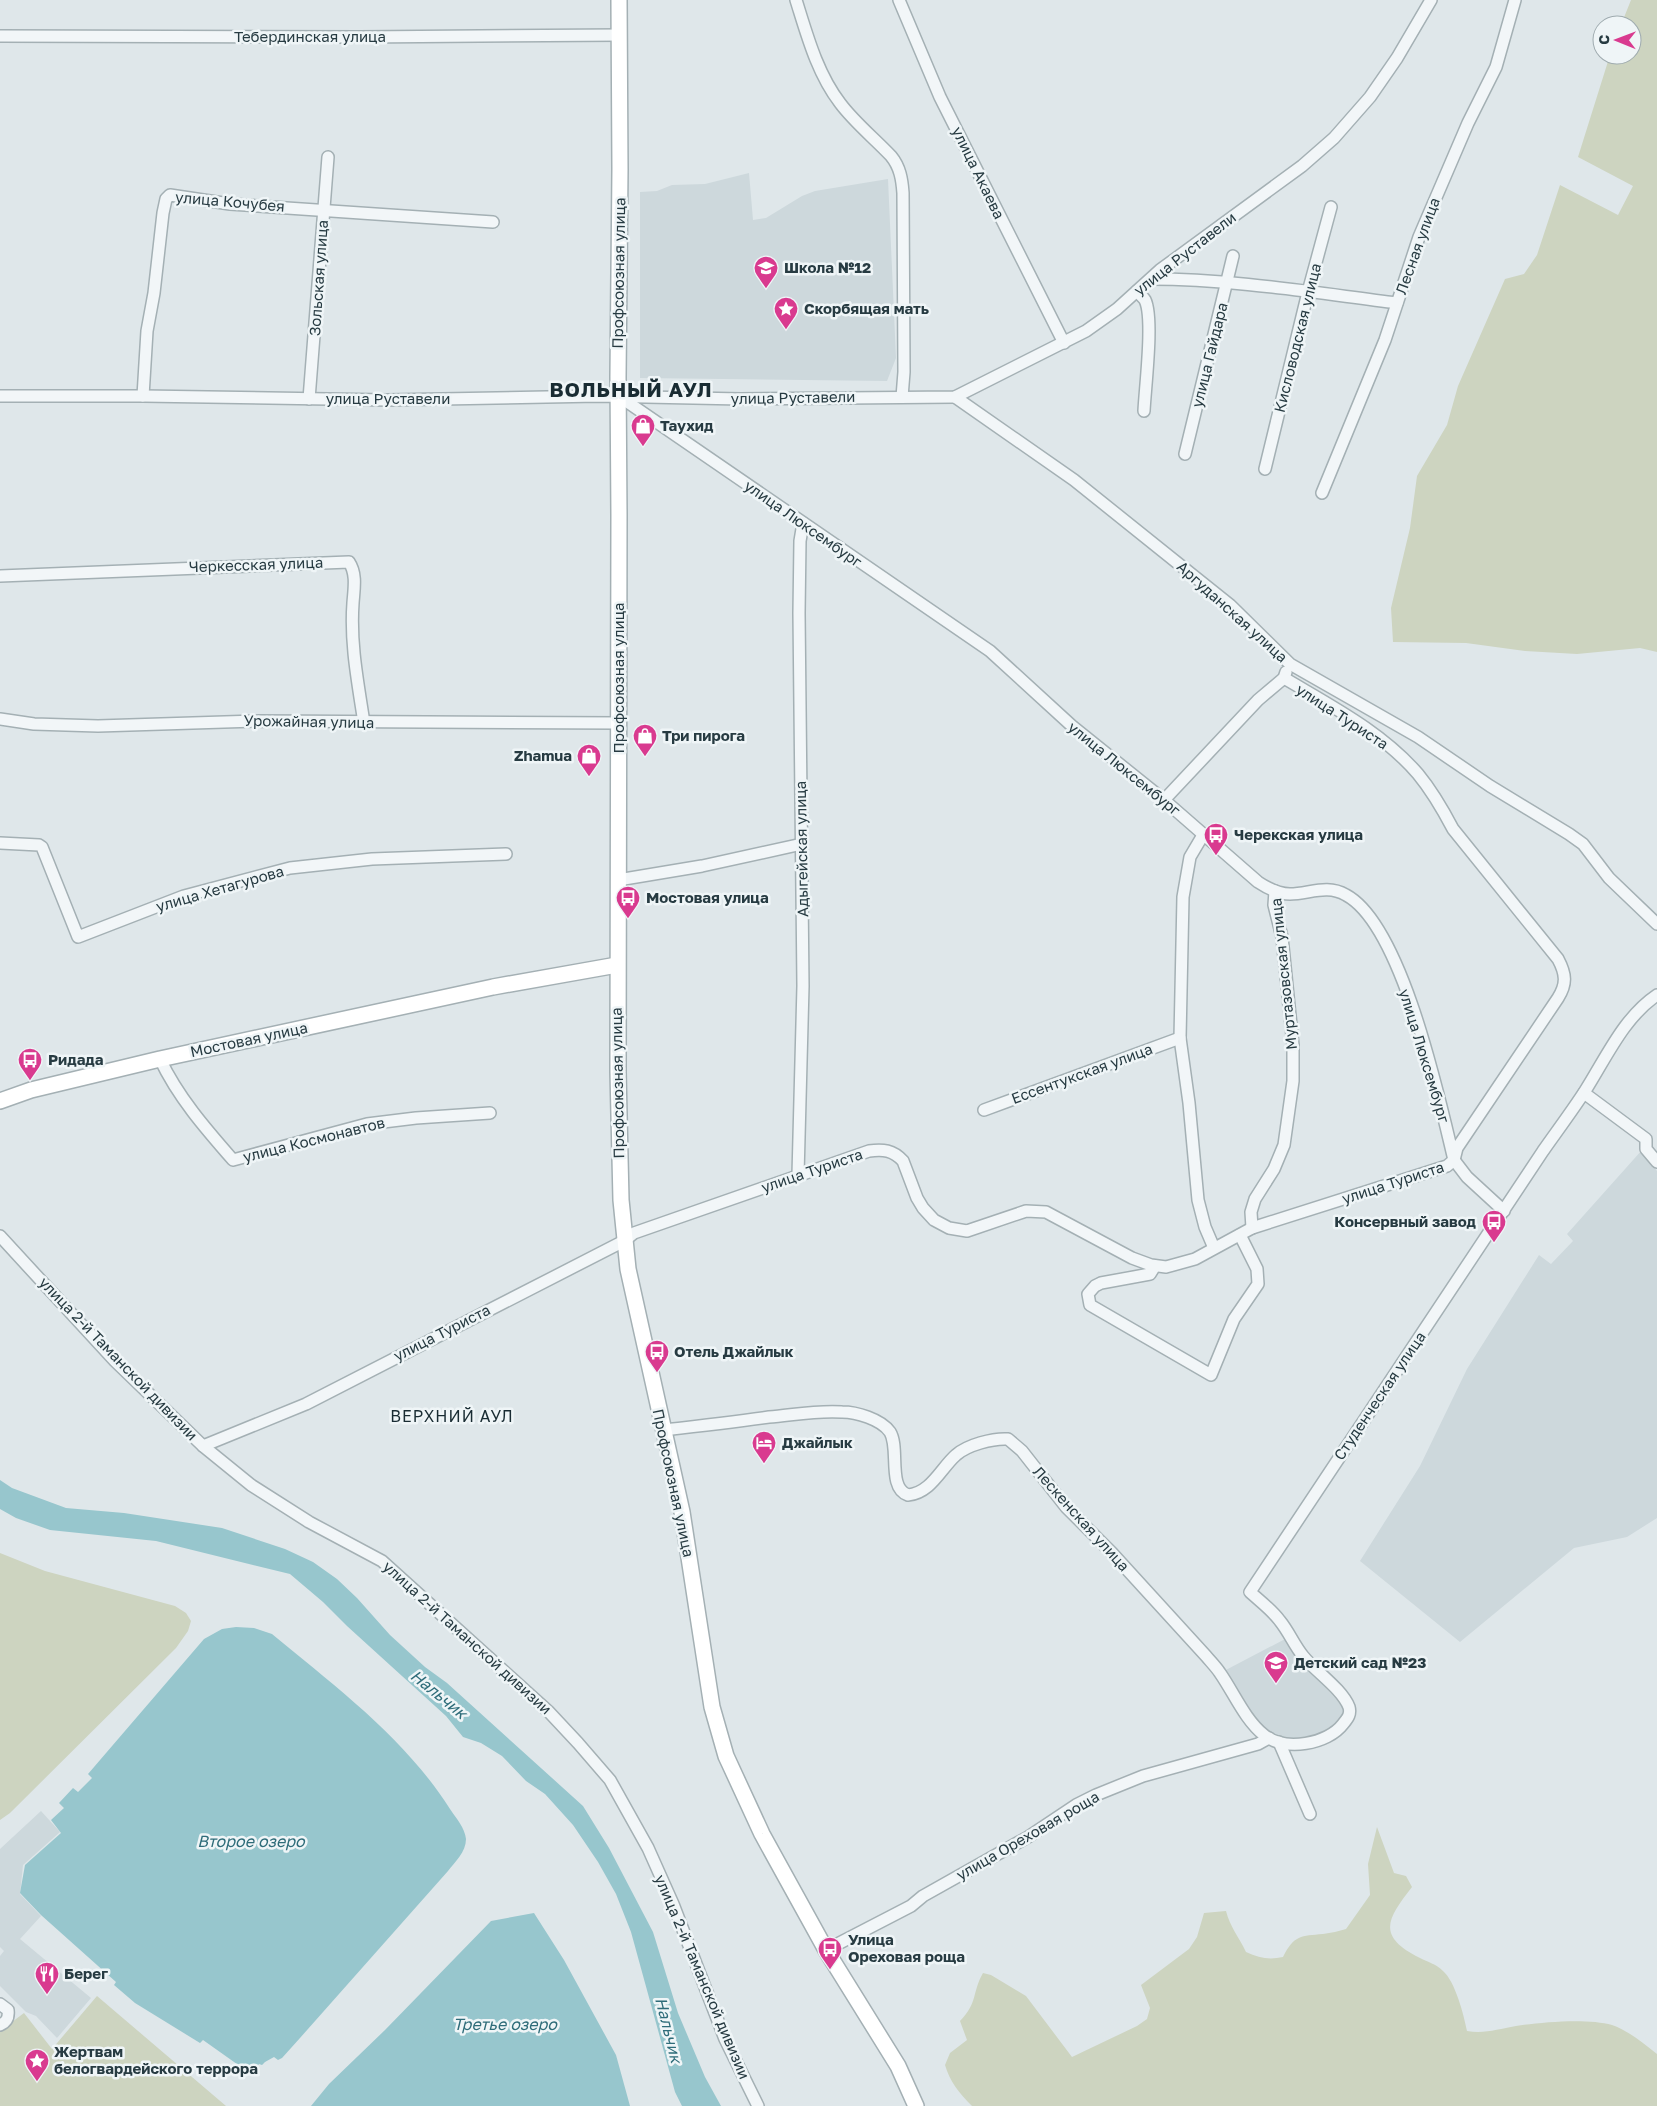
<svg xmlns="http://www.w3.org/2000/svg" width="1657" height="2106" font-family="'Golos Text',sans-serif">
	<rect width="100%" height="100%" fill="#dfe7ea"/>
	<!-- built -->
	<g fill="#cdd8dc">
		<path d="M749,173l4,47 13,-2 36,-22 13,-5 73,-12 8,179 -9,23 -247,-3v-186l17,-1 15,-6 33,-1z"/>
		<path d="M1642,1150l15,21v347l-30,19 -53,11 -114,94 -100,-81 60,-95 47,-97 72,-114 12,9 22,-23 -6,-7z"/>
		<path d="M1287,1638l24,33 32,36v6l-6,12 -9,8 -30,9 -21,-4 -15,-9 -40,-57z"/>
		<path d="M41,1811l19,21 -37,33 -3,29 21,22 -21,23 71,59 -34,40 -21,-22 -10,-4 -26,-26v-30l4,-5 -4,-4v-98z"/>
	</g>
	<!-- green -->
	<g fill="#cdd4c0">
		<path d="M1631,0h26v652l-17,-4 -63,6 -52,-3 -59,-8 -73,-1 -2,-34 19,-80 7,-52 30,-51 11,-39 47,-107 19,-5 13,-19 23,-70 58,30 15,-29 -55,-29 32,-102h22v-30h-11z"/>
		<path d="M0,1553l45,18 130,35 11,7 5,8 -3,10 -12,17 -166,165 -10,7z"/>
		<path d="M1377,1827l17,46 12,3 6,11c-25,32 -36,49 8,71 8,4 16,6 23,13 12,10 21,44 24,60 18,3 31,-2 49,-5 25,-4 72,-8 96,-1 17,6 31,18 45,29v52h-685c-13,-13 -22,-24 -27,-41l5,-12 17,-13 -7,-19c18,-18 12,-29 23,-48l8,2 35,21 46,61 65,-31 10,-7 3,-11 -9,-23 48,-36 8,-12 7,-24 22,-2c4,16 13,26 20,41 13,6 23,8 37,5 11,-22 18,-21 40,-23 8,-1 16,-3 23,-5l24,-34 -2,-31z"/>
		<path d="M97,1996l129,110h-226v-75l24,-18 28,36z"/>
	</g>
	<!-- water -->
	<g fill="#97c6cd">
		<path d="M0,1480l12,8 54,20 58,5 98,15 63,21 28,13 24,17 20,19 33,37 35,32 22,16 136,123 26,42 44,84 25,81 27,64 16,29h-39l-7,-14 -44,-160 -15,-38 -18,-32 -25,-37 -28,-31 -19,-13 -24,-25 -21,-13 -18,-6 -17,-21 -99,-90 -24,-24 -33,-28 -134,-33 -106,-11 -34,-12 -16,-9z"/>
		<path d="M236,1627l18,1 18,6c64,53 133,104 178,175 6,9 15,19 16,30 0,13 -11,23 -18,32l-148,167 -18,20 -4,2 -4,-3 -9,5 -3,3 -3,-1 -8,10 -48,-34 -3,3 -65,-40 -21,-18 2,-3 -75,-67 -21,-22 5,-28 36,-32 -10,-13 13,-12 -5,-5 14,-15 5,4 14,-14 -4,-4 116,-135 18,-10z"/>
		<path d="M534,1913l30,47 52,95 14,51h-319l18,-22 56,-54 106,-109z"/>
	</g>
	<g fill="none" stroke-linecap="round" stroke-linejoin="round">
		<defs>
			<g id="street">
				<path d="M796,0c11,35 21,73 44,103 14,19 34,35 51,53 9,11 11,23 12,37l1,179 -2,25"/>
				<path d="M899,0l41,97 124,246"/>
				<path d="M0,36l360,1 260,-2"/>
				<path d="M1151,279c81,0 165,14 246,24"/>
				<path d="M1137,291c2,3 6,6 8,9 9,18 0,88 -1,111"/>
				<path d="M0,396h143l244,4 211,-4 143,3 214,-2 131,-66 31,-22 43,-39 142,-104 32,-28 36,-41 27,-39 34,-58"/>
				<path d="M143,396l4,-65 7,-38 9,-80 3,-14 4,-4 60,9 263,18"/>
				<path d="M620,397l370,254 82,75 92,74 94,82c9,6 21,12 32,12 19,0 37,-10 56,1 56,30 93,203 108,265l13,17 37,34"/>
				<path d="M955,397l119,83 101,81 55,44 60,59 128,73 72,49 79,48 14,10 26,34 48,46"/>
				<path d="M309,399l19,-242"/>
				<path d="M1185,454l48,-198"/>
				<path d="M1265,469l43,-177 23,-85"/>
				<path d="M1322,493l63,-153 34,-103 49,-114 28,-56 19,-67"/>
				<path d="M0,576l349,-14c8,12 5,27 4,41 -3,41 5,80 11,120"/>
				<path d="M0,719l34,5 64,2 161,-5 360,2"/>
				<path d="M1164,800l94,-100 26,-22 2,-6"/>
				<path d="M1203,835l-13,22 -7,40 -3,141 9,65 9,97 7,27 9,21"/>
				<path d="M0,843l39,2 3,2 36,90 106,-41 106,-28 82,-9 134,-5"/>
				<path d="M618,880l84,-14 100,-22"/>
				<path d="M160,1059c18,38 45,69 73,101l134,-36 49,-6 74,-5"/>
				<path d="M1584,1093l62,46v10l11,13"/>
				<path d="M984,1110l196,-72"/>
				<path d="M798,1175l5,-189 -4,-373 1,-72 3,-18"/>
				<path d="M1252,1228l-1,-16 4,-13 19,-30 10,-24 9,-64v-36l-11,-108 -8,-32 1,-14"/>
				<path d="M0,1236l115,125 88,85 48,39 58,37 73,39 167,151 29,31 32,37 38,68 25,56 52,135 33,67"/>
				<path d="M1155,1266l-5,8 -49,9 -6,3 -7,8 2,11 121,70 23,-56 24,-35 -1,-15 -17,-34"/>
				<path d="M663,1430c36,-4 71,-8 106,-13 24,-2 49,-7 73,-5 14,0 39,7 48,20 10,16 -3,56 18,63 23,-2 33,-27 48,-40 11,-10 37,-17 52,-16l14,12 44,56 46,46 94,103c5,6 10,11 14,17 14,20 25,47 44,62 21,17 64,9 79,-11 5,-6 8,-10 6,-17 -7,-18 -34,-36 -46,-51 -9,-11 -14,-24 -23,-35 -8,-11 -19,-19 -30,-29l293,-441c14,-20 29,-40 42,-60 21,-33 39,-74 72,-96"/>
				<path d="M203,1446l103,-42 318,-163 10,-8 235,-82c14,-2 24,-1 34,10l14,37 6,10 11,12 15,8 18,3 59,-20 20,1 86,46 19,7 15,2 29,-8 57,-31 195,-62 7,-6 3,-12 101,-150c9,-14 8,-24 0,-39l-105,-130c-10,-19 -21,-38 -35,-55 -36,-42 -87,-68 -134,-96"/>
				<path d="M1279,1742l31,72"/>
				<path d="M826,1950l85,-44 12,-10 105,-59 48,-32 20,-10 47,-19 115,-32 11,-6"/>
				<path d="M0,2004l8,6c1,8 -1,12 -8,15"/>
			</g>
			<g id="secondary">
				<path d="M619,0l1,169 -2,208 1,138 -1,557 3,128 7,69 54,243 30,195 14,49 36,78 64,116 72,116 18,40"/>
				<path d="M0,1101l31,-11 129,-31 333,-72 124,-22"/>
			</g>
		</defs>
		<!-- street casing -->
		<use href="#street" stroke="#a4b0b4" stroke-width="14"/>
		<!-- secondary casing -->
		<use href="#secondary" stroke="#a4b0b4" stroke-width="18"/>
		<!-- street -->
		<use href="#street" stroke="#f2f6f8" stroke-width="11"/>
		<!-- secondary -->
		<use href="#secondary" stroke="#fff" stroke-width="15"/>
	</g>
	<!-- icons -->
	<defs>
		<symbol id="school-pin" viewBox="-11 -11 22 30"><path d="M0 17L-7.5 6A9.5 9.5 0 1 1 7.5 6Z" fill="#d93a8f" stroke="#eff5f7"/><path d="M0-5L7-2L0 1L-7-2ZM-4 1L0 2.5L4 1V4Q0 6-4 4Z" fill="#fff"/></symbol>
		<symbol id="sight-pin" viewBox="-11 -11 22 30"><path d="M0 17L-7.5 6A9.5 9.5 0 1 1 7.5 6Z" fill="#d93a8f" stroke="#eff5f7"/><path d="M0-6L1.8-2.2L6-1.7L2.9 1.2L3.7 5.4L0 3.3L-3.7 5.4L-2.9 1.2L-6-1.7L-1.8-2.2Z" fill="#fff"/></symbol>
		<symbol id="shop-pin" viewBox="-11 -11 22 30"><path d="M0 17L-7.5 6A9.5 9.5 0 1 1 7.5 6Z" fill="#d93a8f" stroke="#eff5f7"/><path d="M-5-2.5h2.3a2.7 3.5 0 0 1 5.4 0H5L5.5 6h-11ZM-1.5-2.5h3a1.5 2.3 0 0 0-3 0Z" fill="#fff"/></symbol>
		<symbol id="bus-pin" viewBox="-11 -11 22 30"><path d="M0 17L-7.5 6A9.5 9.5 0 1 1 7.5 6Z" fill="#d93a8f" stroke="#eff5f7"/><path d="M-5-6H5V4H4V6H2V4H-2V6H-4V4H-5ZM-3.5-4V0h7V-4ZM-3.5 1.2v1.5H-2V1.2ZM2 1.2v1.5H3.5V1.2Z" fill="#fff"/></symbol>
		<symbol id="hotel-pin" viewBox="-11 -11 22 30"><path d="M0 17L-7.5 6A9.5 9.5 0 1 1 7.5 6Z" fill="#d93a8f" stroke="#eff5f7"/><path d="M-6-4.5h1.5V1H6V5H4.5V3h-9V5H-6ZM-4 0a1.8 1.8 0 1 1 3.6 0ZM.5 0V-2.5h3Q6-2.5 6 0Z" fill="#fff"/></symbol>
		<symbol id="restaurant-pin" viewBox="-11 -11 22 30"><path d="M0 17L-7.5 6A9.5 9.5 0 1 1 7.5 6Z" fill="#d93a8f" stroke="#eff5f7"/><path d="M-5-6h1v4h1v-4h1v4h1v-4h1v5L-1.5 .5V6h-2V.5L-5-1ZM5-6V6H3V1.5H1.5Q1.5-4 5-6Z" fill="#fff"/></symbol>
	</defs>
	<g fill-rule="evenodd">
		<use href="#school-pin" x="752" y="254" width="28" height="38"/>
		<use href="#sight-pin" x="772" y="295" width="28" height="38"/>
		<use href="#shop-pin" x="629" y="412" width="28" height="38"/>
		<use href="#shop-pin" x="631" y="722" width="28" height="38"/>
		<use href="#shop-pin" x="575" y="742" width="28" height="38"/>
		<use href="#bus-pin" x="1202" y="821" width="28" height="38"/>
		<use href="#bus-pin" x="614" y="884" width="28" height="38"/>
		<use href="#bus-pin" x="16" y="1046" width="28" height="38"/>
		<use href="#bus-pin" x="1480" y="1208" width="28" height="38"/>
		<use href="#bus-pin" x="643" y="1338" width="28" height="38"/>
		<use href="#hotel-pin" x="750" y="1429" width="28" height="38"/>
		<use href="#school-pin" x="1262" y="1649" width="28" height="38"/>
		<use href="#bus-pin" x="816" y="1935" width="28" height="38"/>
		<use href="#restaurant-pin" x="33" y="1960" width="28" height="38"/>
		<use href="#sight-pin" x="23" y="2047" width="28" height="38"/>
	</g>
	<g text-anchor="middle" stroke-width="5" stroke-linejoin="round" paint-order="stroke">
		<!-- street labels -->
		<g font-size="15" fill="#273b42" stroke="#eff5f7">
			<text x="310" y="42">Тебердинская улица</text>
			<text transform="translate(978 173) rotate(64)" y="5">улица Акаева</text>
			<text transform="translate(230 202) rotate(5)" y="5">улица Кочубея</text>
			<text transform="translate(1418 246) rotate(-70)" y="5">Лесная улица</text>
			<text transform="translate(1185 254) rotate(-38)" y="5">улица Руставели</text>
			<text transform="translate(619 273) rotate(-89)" y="5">Профсоюзная улица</text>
			<text transform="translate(319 278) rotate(-86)" y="5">Зольская улица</text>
			<text transform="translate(1298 338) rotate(-76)" y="5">Кисловодская улица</text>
			<text transform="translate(1210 355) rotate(-76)" y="5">улица Гайдара</text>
			<text transform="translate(793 398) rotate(-1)" y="5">улица Руставели</text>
			<text x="388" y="404">улица Руставели</text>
			<text transform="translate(803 524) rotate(35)" y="5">улица Люксембург</text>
			<text transform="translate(256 565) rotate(-2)" y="5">Черкесская улица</text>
			<text transform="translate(1232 612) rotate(42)" y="5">Аргуданская улица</text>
			<text transform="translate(619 678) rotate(-90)" y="5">Профсоюзная улица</text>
			<text transform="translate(1342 717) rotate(33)" y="5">улица Туриста</text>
			<text transform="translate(309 722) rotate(1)" y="5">Урожайная улица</text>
			<text transform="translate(1124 769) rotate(39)" y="5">улица Люксембург</text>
			<text transform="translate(802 849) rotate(-91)" y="5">Адыгейская улица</text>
			<text transform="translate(220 889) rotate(-16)" y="5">улица Хетагурова</text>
			<text transform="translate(1284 974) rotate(-96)" y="5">Муртазовская улица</text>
			<text transform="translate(249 1040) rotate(-12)" y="5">Мостовая улица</text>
			<text transform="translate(1424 1056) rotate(73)" y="5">улица Люксембург</text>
			<text transform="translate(1082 1074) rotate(-20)" y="5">Ессентукская улица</text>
			<text transform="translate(618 1083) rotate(-91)" y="5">Профсоюзная улица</text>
			<text transform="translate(314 1140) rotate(-14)" y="5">улица Космонавтов</text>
			<text transform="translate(812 1171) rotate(-19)" y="5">улица Туриста</text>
			<text transform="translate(1393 1183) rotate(-18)" y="5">улица Туриста</text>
			<text transform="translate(442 1333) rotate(-27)" y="5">улица Туриста</text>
			<text transform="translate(118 1359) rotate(46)" y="5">улица 2-й Таманской дивизии</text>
			<text transform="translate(1380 1396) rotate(-56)" y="5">Студенческая улица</text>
			<text transform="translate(673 1483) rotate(78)" y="5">Профсоюзная улица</text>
			<text transform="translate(1081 1519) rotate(48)" y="5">Лескенская улица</text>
			<text transform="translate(467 1638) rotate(42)" y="5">улица 2-й Таманской дивизии</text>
			<text transform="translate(1028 1836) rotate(-30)" y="5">улица Ореховая роща</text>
			<text transform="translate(702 1977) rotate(67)" y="5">улица 2-й Таманской дивизии</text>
		</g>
		<!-- poi labels -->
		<g font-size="15" font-weight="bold" fill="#273b42" stroke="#eff5f7" text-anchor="start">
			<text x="784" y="273">Школа №12</text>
			<text x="804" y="314">Скорбящая мать</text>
			<text x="660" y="431">Таухид</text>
			<text x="662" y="741">Три пирога</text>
			<text x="572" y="761" text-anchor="end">Zhamua</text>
			<text x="1234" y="840">Черекская улица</text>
			<text x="646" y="903">Мостовая улица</text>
			<text x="48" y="1065">Ридада</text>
			<text x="1476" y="1227" text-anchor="end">Консервный завод</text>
			<text x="674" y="1357">Отель Джайлык</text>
			<text x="782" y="1448">Джайлык</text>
			<text x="1294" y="1668">Детский сад №23</text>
			<text x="848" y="1945">Улица<tspan x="848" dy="17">Ореховая роща</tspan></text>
			<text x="64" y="1979">Берег</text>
			<text x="54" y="2057">Жертвам<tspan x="54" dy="17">белогвардейского террора</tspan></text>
		</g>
		<!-- neighbourhood labels -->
		<g font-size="16" letter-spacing="1" fill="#192c33" stroke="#eff5f7">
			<text x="452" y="1422">ВЕРХНИЙ АУЛ</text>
		</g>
		<!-- water labels -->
		<g font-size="16" font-style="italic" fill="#2e6c79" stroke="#eff5f7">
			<text transform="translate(439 1694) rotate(39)" y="6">Нальчик</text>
			<text x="251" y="1847">Второе озеро</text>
			<text x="505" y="2030">Третье озеро</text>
			<text transform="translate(669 2030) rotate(76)" y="6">Нальчик</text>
		</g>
		<!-- district labels -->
		<g font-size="20" font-weight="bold" letter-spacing="1" fill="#192c33" stroke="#eff5f7">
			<text x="631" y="397">ВОЛЬНЫЙ АУЛ</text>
		</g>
	</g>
	<!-- north arrow -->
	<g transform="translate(1617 40) rotate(271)"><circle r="24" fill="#eff5f7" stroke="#9fabaf"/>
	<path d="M0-4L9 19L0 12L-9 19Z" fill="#d93a8f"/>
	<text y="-8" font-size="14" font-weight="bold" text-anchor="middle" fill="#273b42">С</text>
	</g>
</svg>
